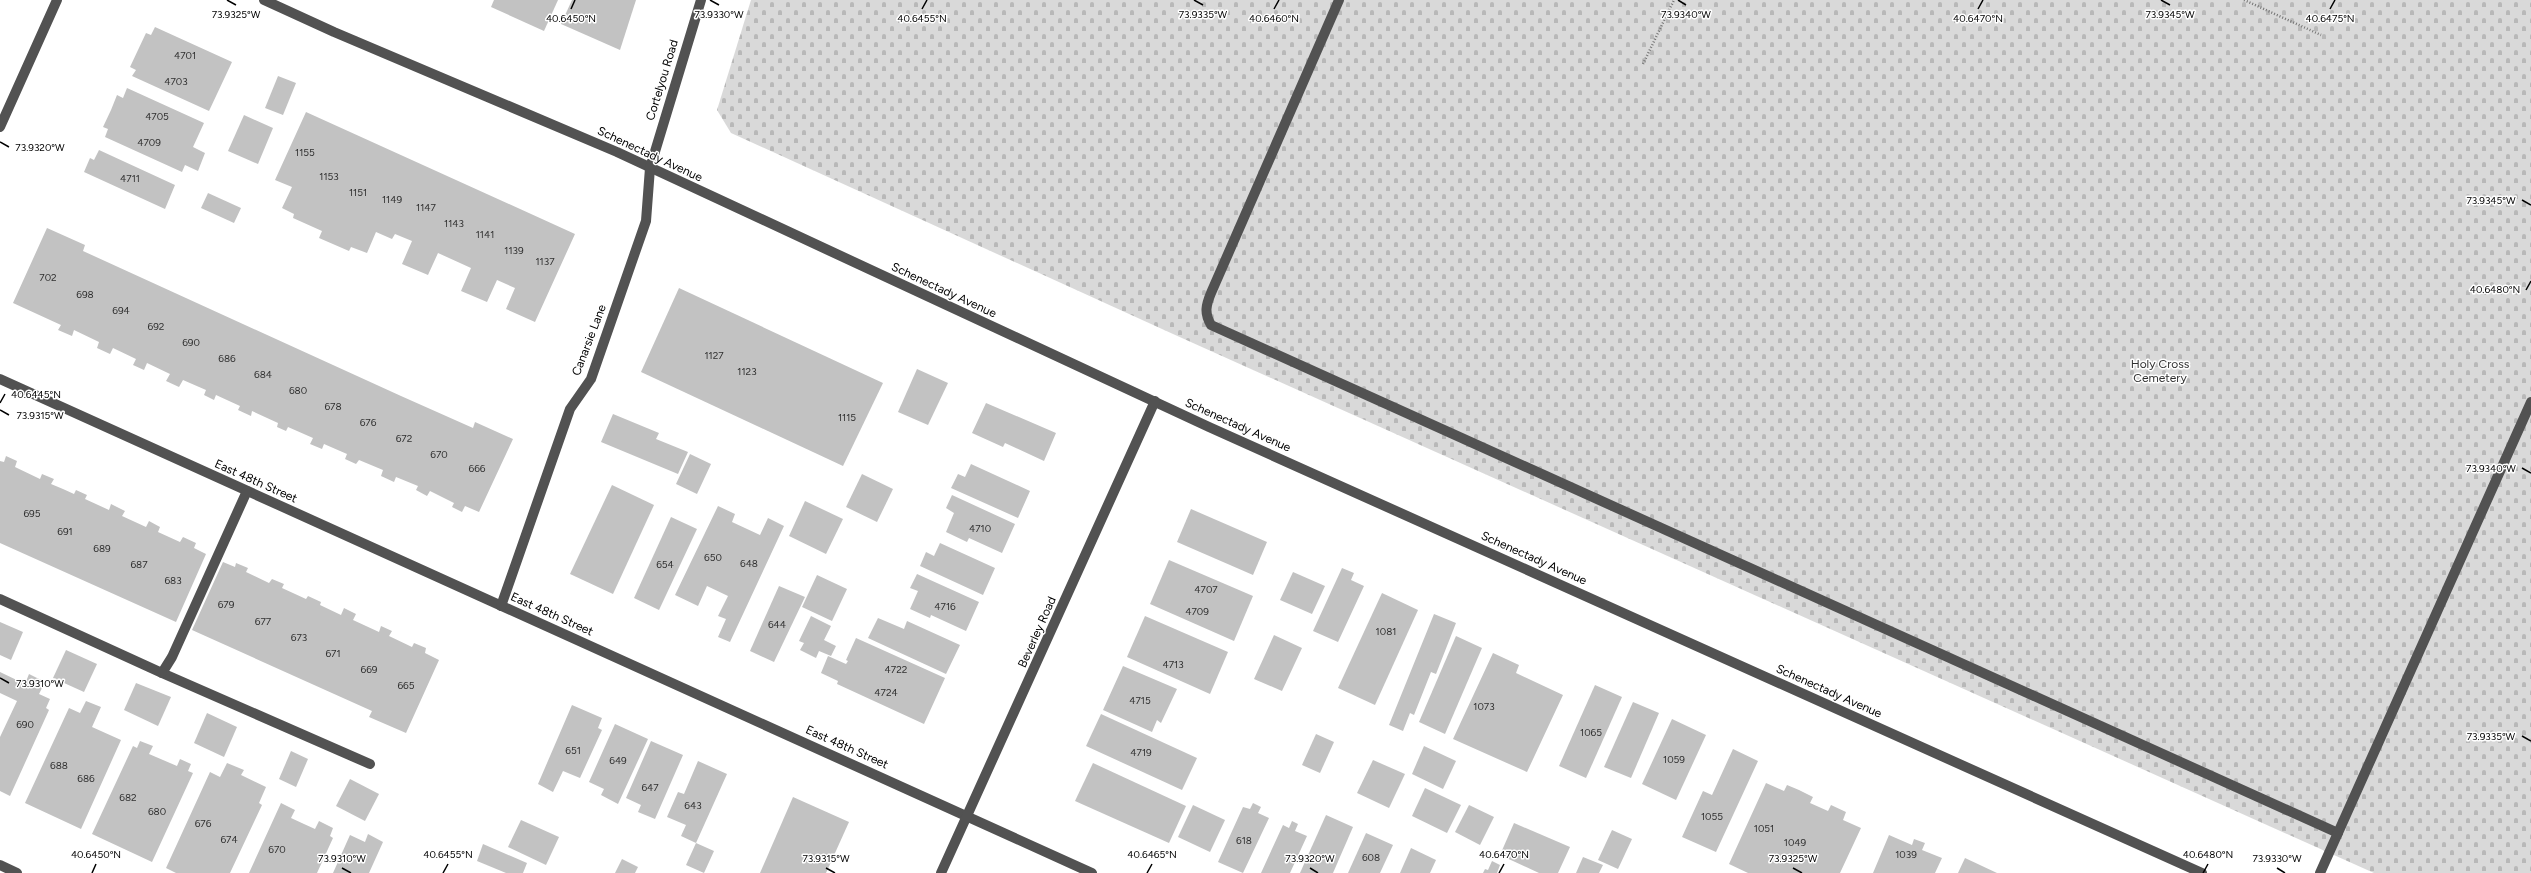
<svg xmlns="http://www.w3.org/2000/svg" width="2531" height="873" font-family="Figtree,sans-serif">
	<defs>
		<pattern id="cemetery-stones" width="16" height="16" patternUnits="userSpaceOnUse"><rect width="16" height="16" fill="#d9d9d9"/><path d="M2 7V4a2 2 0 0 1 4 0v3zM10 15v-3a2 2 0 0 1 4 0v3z" fill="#b8b8b8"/></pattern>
	</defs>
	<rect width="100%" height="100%" fill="#fff"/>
	<!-- cemetery -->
	<path fill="url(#cemetery-stones)" d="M751,0h1780v873h-157l-1201,-539 -442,-201 -14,-23z"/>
	<!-- building -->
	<g fill="#c2c2c2">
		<path d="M494,0h64l-14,31 -53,-24z"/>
		<path d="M572,0h64l-16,50 -59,-26z"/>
		<path d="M155,27l77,35 -23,49 -77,-35 4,-6 -6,-3 16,-34 5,2z"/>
		<path d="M278,76l18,7 -13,32 -18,-7z"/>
		<path d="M127,88l77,35 -11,24 12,6 -7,18 -13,-6 -3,7 -77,-35 3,-8 -5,-2 8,-17 6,-15 6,3z"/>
		<path d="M306,112l269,122 -40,88 -29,-13 9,-21 -18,-8 -10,22 -26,-11 10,-23 -33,-15 -10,22 -26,-11 10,-23 -17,-7 -3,5 -16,-7 -9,21 -16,-6 -2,4 -30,-13 3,-7 -29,-13 1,-4 -12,-6 10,-21 -17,-7z"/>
		<path d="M244,115l29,13 -15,36 -30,-13z"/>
		<path d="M99,150l76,35 -10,24 -81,-37 6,-14 4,2z"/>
		<path d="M208,193l33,15 -7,15 -33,-15z"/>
		<path d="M47,228l38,17 -2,6 318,145 72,32 2,-6 38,17 -34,73 -14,-6 -3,6 -10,-5 2,-4 -24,-12 -3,5 -11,-6 2,-4 -22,-9 -2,5 -13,-6 2,-6 -24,-10 -3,4 -11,-5 2,-5 -23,-10 -2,5 -12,-5 3,-6 -25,-11 -2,4 -9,-4 1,-4 -26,-12 -1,5 -13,-6 2,-4 -24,-11 -2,5 -10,-5 2,-5 -23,-10 -4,7 -13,-6 4,-7 -23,-11 -3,7 -11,-5 3,-6 -23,-11 -3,6 -13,-6 2,-6 -25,-12 -2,6 -14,-6 3,-5 -48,-22z"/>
		<path d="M679,288l204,95 -40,83 -202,-94z"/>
		<path d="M917,369l31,14 -20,42 -30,-13z"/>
		<path d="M986,403l70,30 -12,28 -39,-18 -2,4 -31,-14z"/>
		<path d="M613,414l46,19 -3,6 32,13 -10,22 -77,-32z"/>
		<path d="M690,454l21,10 -14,30 -21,-10z"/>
		<path d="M6,456l11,5 -2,6 25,12 2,-5 12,5 -3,5 12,5 11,5 2,-4 11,5 -2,4 24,11 2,-6 14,7 -3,5 24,11 3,-6 11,6 -2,5 22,10 3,-5 13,6 -2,5 12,6 -30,68 -176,-79v-82l4,1z"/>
		<path d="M971,464l59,27 -12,27 -67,-30 7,-14 7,3z"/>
		<path d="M862,474l31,15 -16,33 -31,-15z"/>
		<path d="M612,485l42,20 -41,89 -43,-20z"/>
		<path d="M952,495l63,29 -13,29 -33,-15 -2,4 -21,-10 8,-19 -8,-5z"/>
		<path d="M805,501l38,18 -17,35 -37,-18z"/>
		<path d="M718,506l17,8 -3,8 28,13 8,-17 16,8 -54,116 -12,-5 8,-18 -8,-3 10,-20 -21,-10 -9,20 -23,-11z"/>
		<path d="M1191,509l76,33 -14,33 -76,-33z"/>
		<path d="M671,517l26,12 -38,81 -25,-12z"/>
		<path d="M940,543l55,25 -12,27 -63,-29 6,-14 8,4z"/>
		<path d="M1169,560l84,36 -19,45 -84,-37z"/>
		<path d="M223,562l12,5 1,-4 12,5 -2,4 23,11 3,-4 12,5 -2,4 24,11 2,-3 13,6 -1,3 21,10 3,-7 12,6 -3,6 26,12 2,-6 11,5 -3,5 23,11 2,-4 12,5 -1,5 14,7 -33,73 -37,-16 3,-6 -180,-81z"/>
		<path d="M1342,568l12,5 -3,7 13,6 -26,56 -25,-11z"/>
		<path d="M1293,572l32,14 -13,28 -32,-14z"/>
		<path d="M917,574l62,28 -13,29 -35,-16 -1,3 -20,-9 8,-18 -8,-3z"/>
		<path d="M817,575l30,14 -15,32 -30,-14z"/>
		<path d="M779,586l26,11 -31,65 -24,-11z"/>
		<path d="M1382,593l36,17 -43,95 -37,-17z"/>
		<path d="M1434,614l22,9 -20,51 -5,-2 -17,43 -4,-2 -7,18 -14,-6z"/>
		<path d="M811,616l20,10 -7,14 12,6 -5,10 -12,-5 -3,7 -16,-8 4,-7 -5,-2z"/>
		<path d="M1145,616l83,36 -18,42 -83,-37z"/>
		<path d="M878,618l26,11 3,-8 53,24 -14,29 -78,-36z"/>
		<path d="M0,622l23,10 -12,28 -11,-5z"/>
		<path d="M1274,635l28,13 -20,43 -28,-12z"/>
		<path d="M1456,636l26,12 -37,86 -26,-12z"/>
		<path d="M856,638l89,40 -21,46 -87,-40 1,-3 -17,-8 7,-17 18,8 2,-3 -2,-1z"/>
		<path d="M66,650l31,14 -13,28 -31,-14z"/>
		<path d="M1493,653l26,12 -3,8 47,22 -36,77 -74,-33z"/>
		<path d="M1123,666l54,23 -16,34 -4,-3 -5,12 -49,-22z"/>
		<path d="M0,672l25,12 4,-10 16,8 -6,12 11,5 -4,9 3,2 -39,86 -10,-5v-54l17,-36 -17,-8z"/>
		<path d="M136,683l35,14 -13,29 -34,-16z"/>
		<path d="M1595,685l27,12 -36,81 -27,-12z"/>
		<path d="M86,701l15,6 -9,20 29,13 -40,89 -56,-26 44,-95 11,5z"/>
		<path d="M1633,702l26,11 -28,65 -27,-11z"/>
		<path d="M572,705l30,13 -4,10 4,2 -22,48 -17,-7 -10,21 -15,-8z"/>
		<path d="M207,713l30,14 -13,30 -30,-14z"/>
		<path d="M1101,714l96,44 -15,32 -96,-44z"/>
		<path d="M1672,719l34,16 -30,65 -34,-16z"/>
		<path d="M615,724l33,15 -30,65 -17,-9 3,-6 -15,-7z"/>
		<path d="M1316,734l18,8 -14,31 -18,-8z"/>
		<path d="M140,741l13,5 -4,8 28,12 3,-7 11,5 -3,7 5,2 -41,89 -60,-28 41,-88 4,2z"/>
		<path d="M651,741l32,14 -28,64 -17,-7 3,-7 -15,-7z"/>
		<path d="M1424,746l32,15 -13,28 -31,-15z"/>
		<path d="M1733,749l25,12 -42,91 -34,-15 21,-46 9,4z"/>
		<path d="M291,751l17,8 -12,28 -17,-8z"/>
		<path d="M1373,760l32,14 -16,34 -32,-15z"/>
		<path d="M698,761l29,13 -31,69 -15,-7 5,-11 -19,-8 11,-25 6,2z"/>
		<path d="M227,763l17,7 -3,5 25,12 -7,16 3,2 -32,68h-54l-10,-5 44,-96 10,5z"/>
		<path d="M1093,763l93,43 -17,37 -94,-42z"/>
		<path d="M350,779l29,15 -14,27 -29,-15z"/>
		<path d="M1766,783l18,8 3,-6 12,5 14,7 -3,6 18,8 3,-6 15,7 -3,8 18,8 -21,45h-92l-19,-9z"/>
		<path d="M1425,788l36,17 -14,28 -35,-17z"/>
		<path d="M793,797l56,25 -23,51h-66z"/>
		<path d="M281,803l14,7 -4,8 13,6 11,5 4,-8 14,7 -3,8 3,2 -16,35h-68z"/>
		<path d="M1253,803l8,4 -3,6 11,5 -26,55 -25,-11 25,-55 7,2z"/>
		<path d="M1193,805l32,15 -15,32 -32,-15z"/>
		<path d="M1469,805l25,12 -14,28 -25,-13z"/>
		<path d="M1326,815l27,12 -20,46h-33z"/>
		<path d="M521,820l38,17 -13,28 -38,-18z"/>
		<path d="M1292,821l6,3 -3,7 12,5 -17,37h-29l22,-48 6,3z"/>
		<path d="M1514,823l56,24 -12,26h-19l-39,-18z"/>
		<path d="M1612,830l20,9 -14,30 -20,-9z"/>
		<path d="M1366,833l27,12 -13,28h-32z"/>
		<path d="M368,834l15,8 -14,31h-36l17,-38 15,7z"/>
		<path d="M1889,835l23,10 2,-6 11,4 -3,7 20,8 -7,15h-62z"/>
		<path d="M696,843l18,8 -10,22 -18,-8z"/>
		<path d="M483,844l44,19 -4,10h-17l-29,-12z"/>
		<path d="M1411,848l25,12 -6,13h-30z"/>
		<path d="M1583,857l20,8 -4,8h-23z"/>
		<path d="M1965,858l32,15h-39z"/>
		<path d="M622,859l16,8 -3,6h-20z"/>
		<path d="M1492,861l8,4 -3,8h-14l2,-4 3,1z"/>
	</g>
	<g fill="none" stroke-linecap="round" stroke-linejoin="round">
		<!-- path -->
		<g stroke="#747474" stroke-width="2.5" stroke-dasharray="1 2" stroke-linecap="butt">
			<path d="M2244,0l77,35"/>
			<path d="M1643,64l31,-64"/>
		</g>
		<!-- minor -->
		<g stroke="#525252" stroke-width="10">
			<path d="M264,0l70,32 283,120 592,275 993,446"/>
			<path d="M1339,0l-128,293c-5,12 -7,20 0,32l1127,508"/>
			<path d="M0,127l57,-127"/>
			<path d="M0,379l1092,494"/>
			<path d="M247,491l-75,166 -10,16 208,91"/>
			<path d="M0,599l162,74"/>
			<path d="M501,606l69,-197 21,-30 55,-158 4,-53 51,-168"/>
			<path d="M0,865l17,8"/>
			<path d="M941,873l214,-472"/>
			<path d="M2320,873l211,-471"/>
		</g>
	</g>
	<!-- ticks -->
	<path fill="none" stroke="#000" stroke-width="1.5" d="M227,0l9,5M710,0l9,5M1194,0l9,5M1678,0l8,5M2161,0l9,5M571,9l4,-9M922,9l5,-9M1274,9l5,-9M1978,9l5,-9M2330,9l5,-9M0,142l9,5M2522,200l9,5M2526,290l5,-9M0,403l5,-9M0,410l9,5M2522,468l9,5M0,678l9,5M2522,736l9,5M342,868l9,5M826,868l9,5M1310,868l8,5M1793,868l9,5M2277,868l8,5M92,873l4,-9M443,873l5,-9M1147,873l5,-9M1499,873l5,-9M2203,873l5,-9"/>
	<g text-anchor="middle" stroke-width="3" stroke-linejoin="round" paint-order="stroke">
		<!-- number labels -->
		<g font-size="10" fill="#303030">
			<text x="185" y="59">4701</text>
			<text x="176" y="85">4703</text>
			<text x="157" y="120">4705</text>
			<text x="149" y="146">4709</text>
			<text x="305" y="156">1155</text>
			<text x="329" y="180">1153</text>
			<text x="130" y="182">4711</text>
			<text x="358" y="196">1151</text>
			<text x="392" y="203">1149</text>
			<text x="426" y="211">1147</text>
			<text x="454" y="227">1143</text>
			<text x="485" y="238">1141</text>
			<text x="514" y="254">1139</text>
			<text x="545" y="265">1137</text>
			<text x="48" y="281">702</text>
			<text x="85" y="298">698</text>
			<text x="121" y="314">694</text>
			<text x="156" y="330">692</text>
			<text x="191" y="346">690</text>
			<text x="714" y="359">1127</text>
			<text x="227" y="362">686</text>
			<text x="747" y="375">1123</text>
			<text x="263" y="378">684</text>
			<text x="298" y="394">680</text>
			<text x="333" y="410">678</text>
			<text x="847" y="421">1115</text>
			<text x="368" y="426">676</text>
			<text x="404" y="442">672</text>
			<text x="439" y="458">670</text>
			<text x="477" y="472">666</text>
			<text x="32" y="517">695</text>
			<text x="980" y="532">4710</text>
			<text x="65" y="535">691</text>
			<text x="102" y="552">689</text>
			<text x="713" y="561">650</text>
			<text x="749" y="567">648</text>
			<text x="139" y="568">687</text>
			<text x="665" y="568">654</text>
			<text x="173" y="584">683</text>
			<text x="1206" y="593">4707</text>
			<text x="226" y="608">679</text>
			<text x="945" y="610">4716</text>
			<text x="1197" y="615">4709</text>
			<text x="263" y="625">677</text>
			<text x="777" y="628">644</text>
			<text x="1386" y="635">1081</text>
			<text x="299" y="641">673</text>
			<text x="333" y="657">671</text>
			<text x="1173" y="668">4713</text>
			<text x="369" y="673">669</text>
			<text x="896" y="673">4722</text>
			<text x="406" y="689">665</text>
			<text x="886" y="696">4724</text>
			<text x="1140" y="704">4715</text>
			<text x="1484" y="710">1073</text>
			<text x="25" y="728">690</text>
			<text x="1591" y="736">1065</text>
			<text x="573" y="754">651</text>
			<text x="1141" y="756">4719</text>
			<text x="1674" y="763">1059</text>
			<text x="618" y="764">649</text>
			<text x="59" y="769">688</text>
			<text x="86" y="782">686</text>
			<text x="650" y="791">647</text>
			<text x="128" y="801">682</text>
			<text x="693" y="809">643</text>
			<text x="157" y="815">680</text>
			<text x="1712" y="820">1055</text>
			<text x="203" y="827">676</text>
			<text x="1764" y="832">1051</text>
			<text x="229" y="843">674</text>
			<text x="1244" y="844">618</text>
			<text x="1795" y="846">1049</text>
			<text x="277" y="853">670</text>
			<text x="1906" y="858">1039</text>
			<text x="1371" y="861">608</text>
		</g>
		<!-- street labels -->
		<g font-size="12" fill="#000" stroke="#fff">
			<text transform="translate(662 80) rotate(-73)" y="4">Cortelyou Road</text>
			<text transform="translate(650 154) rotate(25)" y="4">Schenectady Avenue</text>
			<text transform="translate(944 290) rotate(25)" y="4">Schenectady Avenue</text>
			<text transform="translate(589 340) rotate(-69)" y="4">Canarsie Lane</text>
			<text transform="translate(1238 425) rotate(24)" y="4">Schenectady Avenue</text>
			<text transform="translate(256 481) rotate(24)" y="4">East 48th Street</text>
			<text transform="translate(1534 558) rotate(24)" y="4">Schenectady Avenue</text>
			<text transform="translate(552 614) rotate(24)" y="4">East 48th Street</text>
			<text transform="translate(1037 632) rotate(-66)" y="4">Beverley Road</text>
			<text transform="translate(1829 691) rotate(24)" y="4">Schenectady Avenue</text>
			<text transform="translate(847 747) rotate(24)" y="4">East 48th Street</text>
		</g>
		<!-- park labels -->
		<g font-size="12" fill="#303030" stroke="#fff">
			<text x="2160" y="368">Holy Cross<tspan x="2160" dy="14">Cemetery</tspan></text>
		</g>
	</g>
	<g font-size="10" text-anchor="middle" fill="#000" stroke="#fff" stroke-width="3" stroke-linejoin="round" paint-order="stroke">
		<text x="236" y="18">73.9325°W</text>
		<text x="719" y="18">73.9330°W</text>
		<text x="1203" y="18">73.9335°W</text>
		<text x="1686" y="18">73.9340°W</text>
		<text x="2170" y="18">73.9345°W</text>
		<text x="571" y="22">40.6450°N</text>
		<text x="922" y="22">40.6455°N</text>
		<text x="1274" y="22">40.6460°N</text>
		<text x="1978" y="22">40.6470°N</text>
		<text x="2330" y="22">40.6475°N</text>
		<text x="40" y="151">73.9320°W</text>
		<text x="2491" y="204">73.9345°W</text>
		<text x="2495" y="293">40.6480°N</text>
		<text x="36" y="398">40.6445°N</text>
		<text x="40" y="419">73.9315°W</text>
		<text x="2491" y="472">73.9340°W</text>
		<text x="40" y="687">73.9310°W</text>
		<text x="2491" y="740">73.9335°W</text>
		<text x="96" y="858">40.6450°N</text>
		<text x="448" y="858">40.6455°N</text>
		<text x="1152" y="858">40.6465°N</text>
		<text x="1504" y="858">40.6470°N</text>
		<text x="2208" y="858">40.6480°N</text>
		<text x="342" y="862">73.9310°W</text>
		<text x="826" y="862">73.9315°W</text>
		<text x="1310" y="862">73.9320°W</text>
		<text x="1793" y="862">73.9325°W</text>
		<text x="2277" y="862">73.9330°W</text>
	</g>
</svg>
